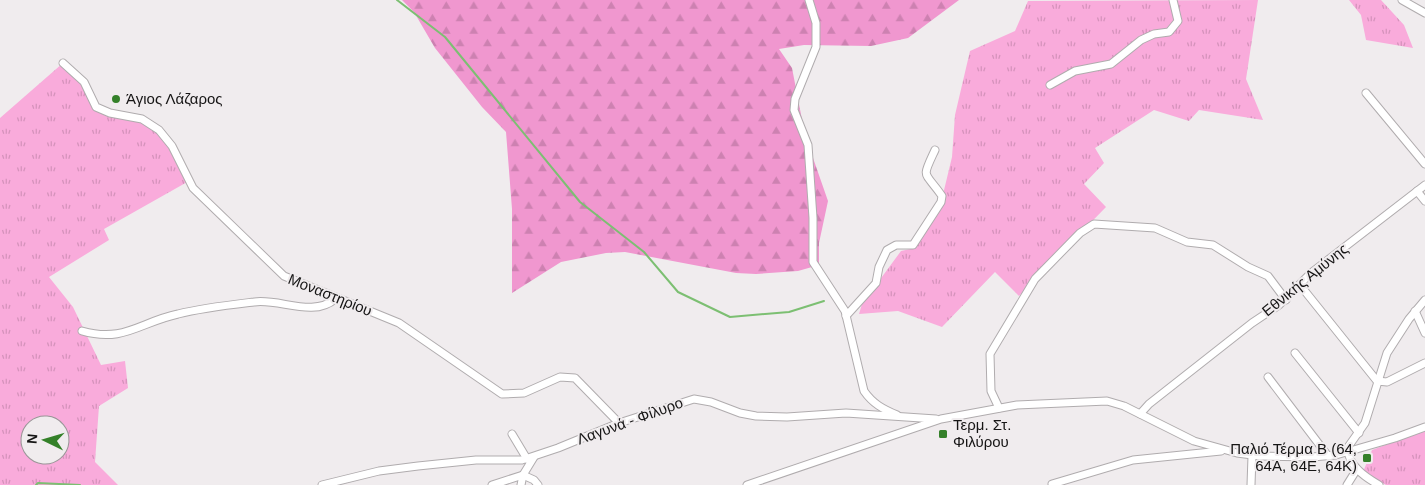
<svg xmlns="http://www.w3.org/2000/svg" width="1425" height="485" font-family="Arial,sans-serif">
	<defs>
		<pattern id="grass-tufts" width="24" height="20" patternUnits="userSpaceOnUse" patternTransform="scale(1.25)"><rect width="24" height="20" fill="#f9abdb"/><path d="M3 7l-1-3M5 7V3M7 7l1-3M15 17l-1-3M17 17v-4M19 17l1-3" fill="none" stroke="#d592bb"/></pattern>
		<pattern id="forest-firs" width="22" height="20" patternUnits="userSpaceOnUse" patternTransform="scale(1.25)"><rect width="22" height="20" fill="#f097cf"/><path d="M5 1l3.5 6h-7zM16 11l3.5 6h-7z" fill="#cd81b1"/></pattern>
	</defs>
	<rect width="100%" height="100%" fill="#f0ecee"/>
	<!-- grass -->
	<g fill="url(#grass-tufts)" fill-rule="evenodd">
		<path d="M1258,0l-12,79 17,41 -64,-10 -10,11 -35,-11 -59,38 9,15 -20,21 22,23 -87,89 -24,-24 -53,55 -44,-16 -39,3 3,-10 39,-53 14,-3 24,-37 13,-54 3,-42 15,-64 45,-20 13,-30z"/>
		<path d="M1349,0h32l23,25 9,23 -47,-8 -5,-25z"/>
		<path d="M63,63l21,19 12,25 46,12 17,11 30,51 -85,48 5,11 -60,37 24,30 28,58 24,-4 3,27 -29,18 -4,56 23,23h-118v-367zM30,425h30v30h-30z"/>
		<path d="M1425,430v55h-39l-23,-13 9,-22z"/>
	</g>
	<!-- forest -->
	<path fill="url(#forest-firs)" d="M402,0h557l-51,38 -37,8 -67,-1 -25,4 13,19 13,67 23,66 -9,42v22l-21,6 -42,3 -20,-1 -111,-21 -19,1 -45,9 -49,31v-84l-6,-77 -24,-25 -47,-59 -21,-36z"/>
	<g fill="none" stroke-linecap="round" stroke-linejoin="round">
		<!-- stream -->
		<g stroke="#7cbf72" stroke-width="2">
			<path d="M397,0l48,37 135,165 64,50 34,40 52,25 59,-5 35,-11"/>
			<path d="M36,485l2,-2 42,2"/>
		</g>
		<defs>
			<g id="minor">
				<path d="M809,0l7,23v24l-21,52 -1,11 14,35 5,73v44l32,49 19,80c9,13 19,18 33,24"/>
				<path d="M1402,0l23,13"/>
				<path d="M63,63l21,19 12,25 14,6 32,6 17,11 13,16 21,42 91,88 115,47 103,71 22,-1 36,-16 15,1 44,45"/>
				<path d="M1050,85l25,-14 36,-7 30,-24 13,-6 15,-2 9,-11 -5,-21"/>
				<path d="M1366,93l59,71"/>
				<path d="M1417,191l8,10"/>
				<path d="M1300,285l77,96 10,1 38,-19"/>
				<path d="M1415,311l10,22"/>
				<path d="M846,316l30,-33 3,-16 8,-17 9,-5h17l28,-43 1,-6c-18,-26 -21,-16 -7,-46"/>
				<path d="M82,331c42,12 58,-9 96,-17 24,-6 51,-9 76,-12 25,-4 59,16 81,-3"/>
				<path d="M1295,353l64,80"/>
				<path d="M1268,377l60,79"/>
				<path d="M999,408l-8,-17 -1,-37 45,-75 45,-46 14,-9 61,4 32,14 26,3 35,22 20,9 18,24"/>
				<path d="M1140,414l9,-10 103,-81 27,-18 32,-32 114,-88"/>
				<path d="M512,434l15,25"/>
				<path d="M1052,484l81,-24 88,-9"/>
				<path d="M322,485l57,-14 39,-5 58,-6h46l36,-12 61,-25 75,-24 17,3 29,11 16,3 31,1 59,-4 90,6"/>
				<path d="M492,485l31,-10 11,5 4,5"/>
				<path d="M521,485l2,-10 11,-18"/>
				<path d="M747,485l194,-66 76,-14 90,-4 17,5 70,35 43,12 23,3 52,1 24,-2 59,-17 30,-11"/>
				<path d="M1251,485l1,-29"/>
				<path d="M1347,485l10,-16"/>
				<path d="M1379,485c-14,-8 -32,-20 -31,-38l17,-24 22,-70 22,-34 16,-19"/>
			</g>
		</defs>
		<!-- minor casing -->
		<use href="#minor" stroke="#b0acae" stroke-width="9"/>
		<!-- minor -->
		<use href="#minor" stroke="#fff" stroke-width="7"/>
	</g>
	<!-- markers -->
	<g fill="#348029" stroke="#f0ecee" stroke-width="2">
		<circle cx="116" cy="99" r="5"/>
		<rect x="938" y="429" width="10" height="10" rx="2.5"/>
		<rect x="1362" y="453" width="10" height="10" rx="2.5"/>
	</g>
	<g text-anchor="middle" stroke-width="4" stroke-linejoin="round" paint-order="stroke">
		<!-- poi labels -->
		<g font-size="15" fill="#161515" stroke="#f0ecee" text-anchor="start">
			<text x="126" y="104">Άγιος Λάζαρος</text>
			<text x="953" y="430">Τερμ. Στ.<tspan x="953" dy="17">Φιλύρου</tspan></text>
			<text x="1357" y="454" text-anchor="end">Παλιό Τέρμα B (64,<tspan x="1357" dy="17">64Α, 64Ε, 64Κ)</tspan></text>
		</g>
		<!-- street labels -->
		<g font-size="15" fill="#161515" stroke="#f0ecee">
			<text transform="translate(1305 280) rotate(-39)" y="5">Εθνικής Αμύνης</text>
			<text transform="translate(330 295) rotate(22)" y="5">Μοναστηρίου</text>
			<text transform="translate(630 421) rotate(-20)" y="5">Λαγυνά - Φίλυρο</text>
		</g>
	</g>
	<!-- north arrow -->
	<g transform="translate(45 440) rotate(275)"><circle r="24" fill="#f0ecee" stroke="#999697"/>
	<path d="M0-4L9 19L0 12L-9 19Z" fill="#348029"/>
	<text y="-8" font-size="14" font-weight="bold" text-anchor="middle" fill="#161515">N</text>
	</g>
</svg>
